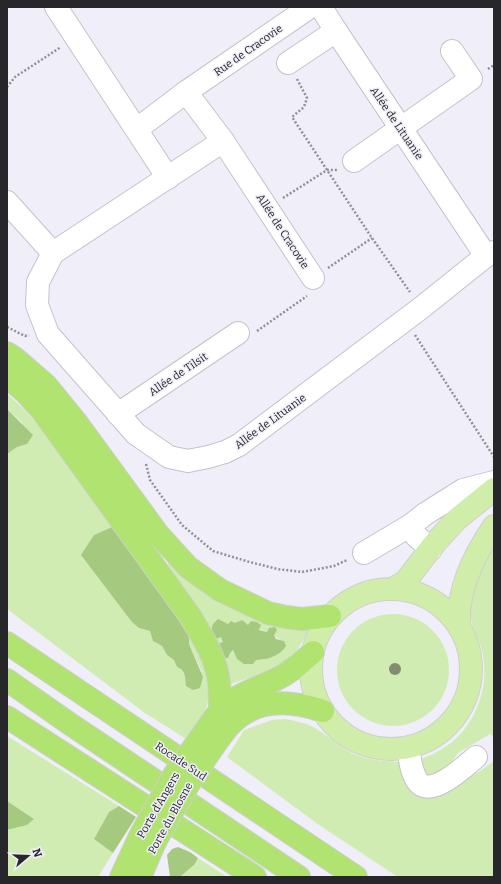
<svg xmlns="http://www.w3.org/2000/svg" width="501" height="884" font-family="Bitter,serif">
	<rect width="100%" height="100%" fill="#f0eff9"/>
	<!-- green -->
	<g fill="#d0ecb3" fill-rule="evenodd">
		<path d="M7,394c43,36 73,87 105,133l-18,8 45,93 11,3 3,10 9,5 5,9 7,5 11,13 2,13 15,-14 -13,-28v-9c13,18 26,52 17,73 -5,11 -14,21 -20,31l-41,-26 -138,-104v-155l10,-7 10,-3 -5,-22 -15,-13z"/>
		<path d="M494,548v190l-4,-4 -32,19 -13,18 -18,9 -11,-19c11,-4 22,-9 32,-16 27,-19 41,-57 35,-89 -2,-16 -14,-31 -14,-47 0,-18 15,-46 25,-61z"/>
		<path d="M168,563h2l141,63c-5,8 -9,17 -14,24 -18,21 -47,27 -72,36l-33,-79 -25,-42zM248,625c7,3 13,4 19,7 7,2 10,7 17,9l-11,16h-5l-4,3 -27,-1 -4,-9 -3,3 -9,-17z"/>
		<circle cx="393" cy="670" r="56"/>
		<path d="M285,719c11,2 21,4 30,9 16,9 29,24 47,29 13,4 25,4 38,5l14,26 48,-10 15,-5 17,-12v116h-96l-79,-52 -92,-68 17,-27 28,-10z"/>
		<path d="M7,736l112,70 -10,6 -15,27 19,14 -15,24h-91v-47l20,-5 7,-6 -27,-18z"/>
		<path d="M198,858l29,19h-47l15,-13z"/>
	</g>
	<!-- forest -->
	<g fill="#a6c980">
		<path d="M7,409l26,26 -6,9 -10,3 -10,7z"/>
		<path d="M112,527l15,18 62,90v9l14,33 -3,11 -7,2 -7,-4c-1,-9 0,-16 -9,-19l-3,-7 -7,-5 -5,-9 -9,-5 -3,-10 -11,-3 -7,-6 -51,-67 13,-20z"/>
		<path d="M218,619l10,5 3,-3 4,2 7,-3 6,5 3,-4 6,1 4,3 -2,5 8,2 2,-4 6,-1 2,3 -3,5 2,4 8,2 2,5c-6,10 -19,14 -30,14l-3,4h-9l-7,-5 -4,-9 -3,3 -2,5h-5l-4,-6 1,-9 3,-1 -2,-5 -5,2 -5,-9 2,-6z"/>
		<path d="M7,801l27,18 -7,6 -20,5z"/>
		<path d="M119,806l17,11 -23,36 -19,-14 15,-27z"/>
		<path d="M178,847l12,5 8,6 -3,6 -15,13h-10l-3,-22 5,-6z"/>
	</g>
	<g fill="none" stroke-linecap="round" stroke-linejoin="round">
		<defs>
			<g id="minor">
				<path d="M56,7l112,171"/>
				<path d="M321,7l15,24 150,225"/>
				<path d="M288,63l48,-32"/>
				<path d="M186,92l37,49 -170,112 -15,29 -1,23 11,29 88,100 33,23 19,4 20,-4 17,-5 14,-7 182,-137 65,-52 8,-4"/>
				<path d="M137,129l49,-37 124,-85"/>
				<path d="M223,141l90,137"/>
				<path d="M354,161l117,-82 -19,-28"/>
				<path d="M7,202l46,51"/>
				<path d="M118,414l120,-81"/>
				<path d="M431,549l-15,-13 -5,-11 14,-11 38,-24 31,-8"/>
				<path d="M364,553l47,-28"/>
				<path d="M408,748c2,11 3,26 11,35 14,14 46,-17 57,-26"/>
			</g>
			<g id="major">
				<path d="M394,588l11,-6 29,-38 23,-25 37,-30"/>
				<circle cx="391" cy="669" r="80"/>
				<path d="M459,625c-2,-36 15,-70 35,-99"/>
			</g>
			<g id="highway">
				<path d="M7,353l9,6 30,26 31,38 81,111 30,33 32,23 48,23 18,4 16,2 28,-3"/>
				<path d="M7,377l18,15 18,20 147,204c12,20 26,41 29,66 1,9 1,19 1,28"/>
				<path d="M7,643l349,234"/>
				<path d="M7,680l63,44 229,153"/>
				<path d="M7,717l248,160"/>
				<path d="M215,717c15,-21 38,-27 60,-37 15,-7 26,-17 38,-28"/>
				<path d="M228,727c4,-4 9,-9 14,-12 24,-17 54,-13 81,-4"/>
				<path d="M121,877l20,-43"/>
				<path d="M140,877l15,-35"/>
			</g>
		</defs>
		<!-- minor casing -->
		<use href="#minor" stroke="#c4c2cc" stroke-width="24"/>
		<!-- major casing -->
		<use href="#major" stroke="#cfcfd0" stroke-width="24"/>
		<!-- highway casing -->
		<use href="#highway" stroke="#cfcfd0" stroke-width="24"/>
		<!-- path -->
		<g stroke="#929198" stroke-width="2.5" stroke-dasharray="2 2" stroke-linecap="butt">
			<path d="M488,69l6,-4"/>
			<path d="M297,79l10,19 -3,9 -12,10 80,121 38,54"/>
			<path d="M7,87l8,-10 46,-30"/>
			<path d="M283,198l44,-28h11"/>
			<path d="M328,268l44,-30"/>
			<path d="M7,327l18,9 4,-1"/>
			<path d="M257,331l50,-35"/>
			<path d="M415,335l79,122"/>
			<path d="M146,464l4,16 32,45 31,26 33,10 31,8 25,3 32,-6 13,-6"/>
		</g>
		<!-- minor -->
		<use href="#minor" stroke="#fff" stroke-width="22"/>
		<!-- major -->
		<use href="#major" stroke="#d0eea9" stroke-width="22"/>
		<!-- highway -->
		<use href="#highway" stroke="#b0e370" stroke-width="22"/>
		<defs>
			<g id="highway-bridge">
				<path d="M141,834l33,-59 41,-58"/>
				<path d="M155,842c22,-40 45,-79 73,-115"/>
			</g>
		</defs>
		<!-- highway-bridge casing -->
		<use href="#highway-bridge" stroke="#cfcfd0" stroke-width="24" stroke-linecap="butt"/>
		<!-- highway-bridge -->
		<use href="#highway-bridge" stroke="#b0e370" stroke-width="22"/>
	</g>
	<!-- trees -->
	<circle fill="#818c73" cx="395" cy="669" r="6"/>
	<g text-anchor="middle" stroke-width="3" stroke-linejoin="round" paint-order="stroke">
		<!-- street labels -->
		<g font-size="11" fill="#27262a" stroke="#f0eff9">
			<text transform="translate(248 50) rotate(-35)" y="4">Rue de Cracovie</text>
			<text transform="translate(397 123) rotate(56)" y="4">Allée de Lituanie</text>
			<text transform="translate(283 231) rotate(57)" y="4">Allée de Cracovie</text>
			<text transform="translate(178 374) rotate(-34)" y="4">Allée de Tilsit</text>
			<text transform="translate(270 421) rotate(-36)" y="4">Allée de Lituanie</text>
			<text transform="translate(181 761) rotate(34)" y="4">Rocade Sud</text>
			<text transform="translate(158 805) rotate(-60)" y="4">Porte d'Angers</text>
			<text transform="translate(170 818) rotate(-61)" y="4">Porte du Blosne</text>
		</g>
	</g>
	<!-- border -->
	<rect width="501" height="884" fill="none" stroke="#27262a" stroke-width="16"/>
	<!-- north arrow -->
	<g transform="translate(28 856) rotate(71)" stroke="#f0eff9" stroke-width="3" paint-order="stroke">
	<path d="M0-3L7 15L0 10L-7 15Z" fill="#27262a"/>
	<text y="-6" font-size="11" font-weight="bold" text-anchor="middle" fill="#27262a">N</text>
	</g>
</svg>
